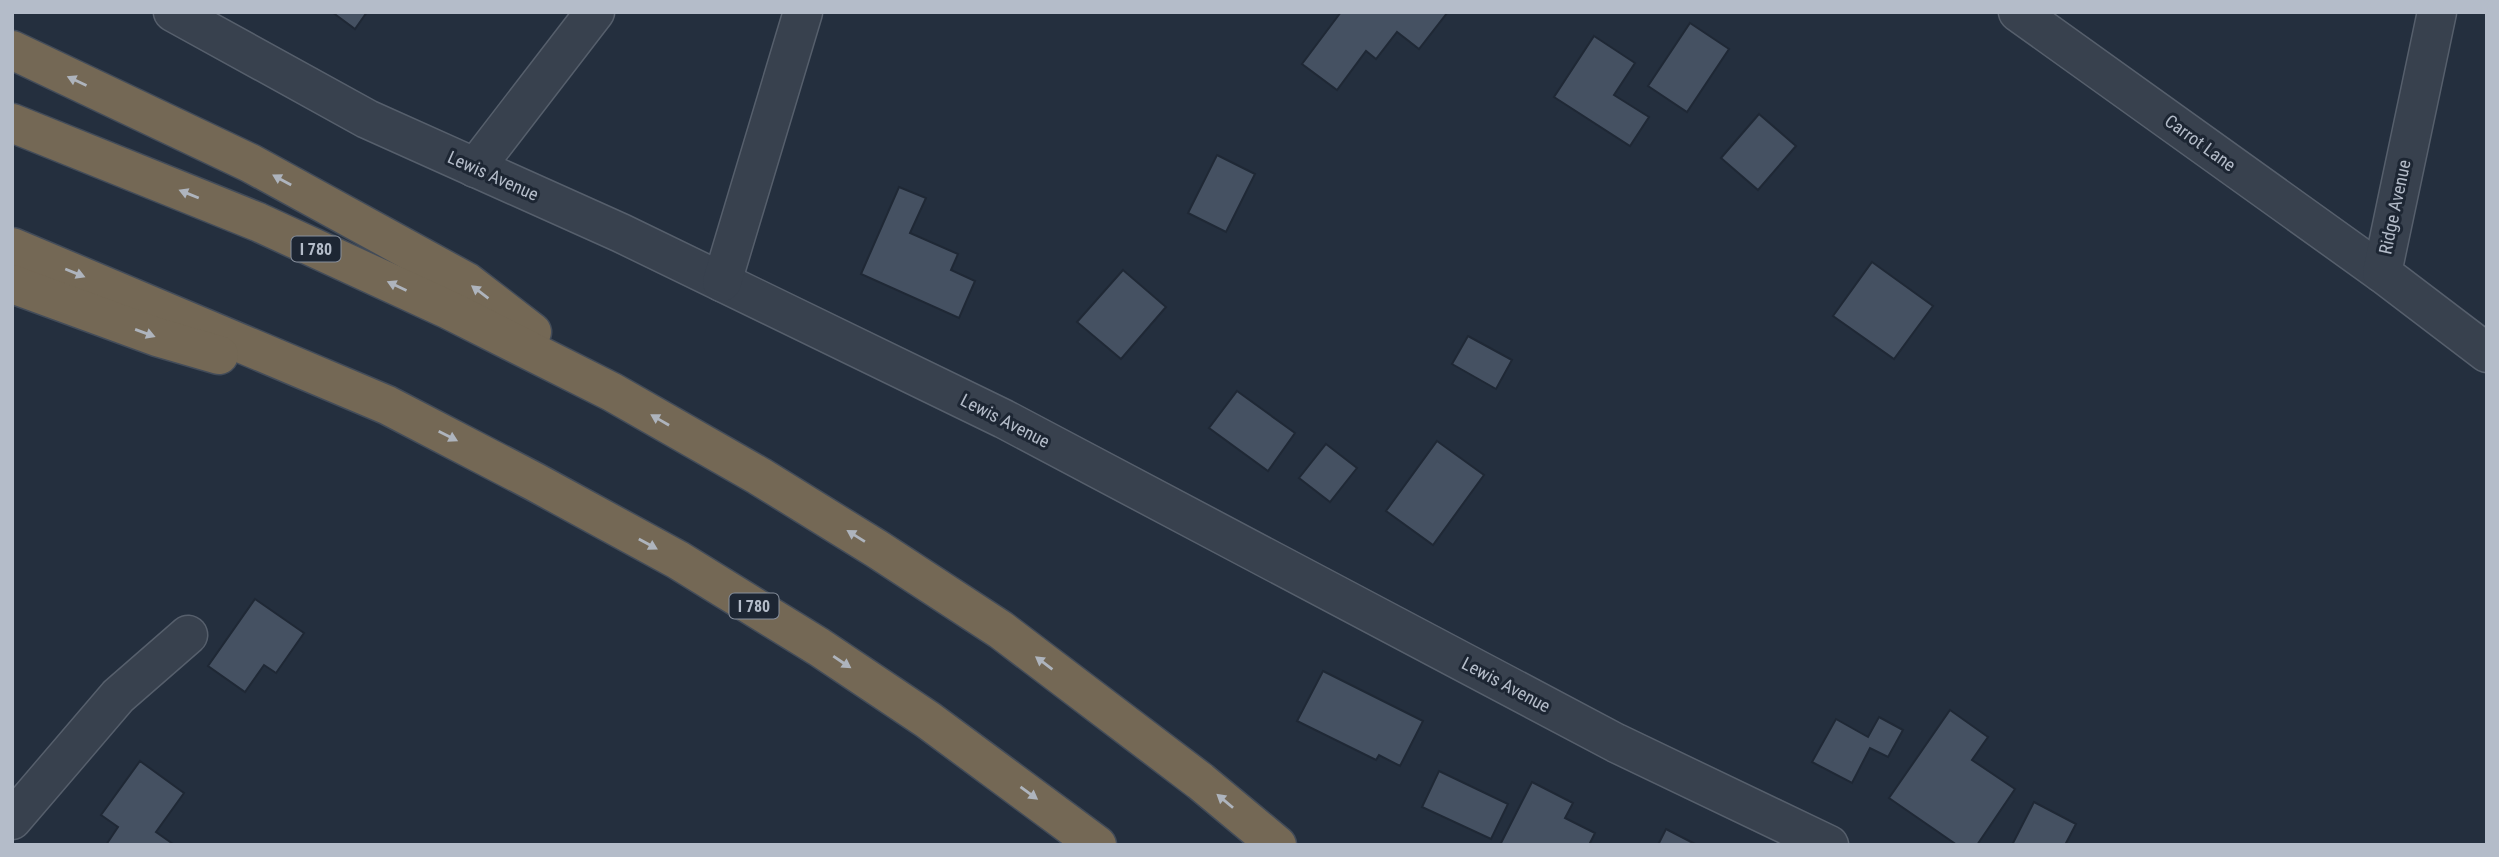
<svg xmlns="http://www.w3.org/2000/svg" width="2499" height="857" font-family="'Roboto Condensed',sans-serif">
	<rect width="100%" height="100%" fill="#242f3e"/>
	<!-- building -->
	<g fill="#455162" stroke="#1f2835" stroke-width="2">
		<path d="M332,12h35l-12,17z"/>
		<path d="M1341,12h105l1,1 -28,36 -22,-17 -21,27 -10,-8 -29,39 -35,-26z"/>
		<path d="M1690,23l39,26 -42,63 -39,-26z"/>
		<path d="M1594,36l41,27 -21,32 35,22 -19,29 -76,-49z"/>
		<path d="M1759,114l37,32 -38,44 -37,-32z"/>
		<path d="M1217,155l38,19 -29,58 -38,-19z"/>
		<path d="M899,187l27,11 -16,35 48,21 -7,16 24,11 -16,37 -98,-44z"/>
		<path d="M1872,262l61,44 -39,53 -61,-43z"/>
		<path d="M1123,270l43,37 -45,52 -44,-37z"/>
		<path d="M1468,336l44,24 -16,29 -44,-25z"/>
		<path d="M1237,391l58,42 -27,38 -59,-43z"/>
		<path d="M1437,441l47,34 -51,70 -47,-34z"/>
		<path d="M1326,444l31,24 -27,34 -31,-24z"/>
		<path d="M255,599l49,34 -28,40 -12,-8 -19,27 -37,-26z"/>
		<path d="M1323,671l100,50 -23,45 -21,-11 -3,5 -79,-39z"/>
		<path d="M1950,710l38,27 -16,23 43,29 -38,56h-20l-68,-47z"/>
		<path d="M1879,717l24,13 -15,27 -18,-9 -18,35 -40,-21 24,-43 32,18z"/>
		<path d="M140,761l44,32 -28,39 17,12 -67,1 12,-18 -17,-12z"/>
		<path d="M1439,771l69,33 -17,35 -69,-32z"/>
		<path d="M1532,782l41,21 -8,15 30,15 -6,12h-89z"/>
		<path d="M2034,802l42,22 -11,21h-53z"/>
		<path d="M1666,829l31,16h-39z"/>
	</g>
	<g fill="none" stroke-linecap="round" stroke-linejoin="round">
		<defs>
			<g id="minor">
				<path d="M173,12l194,107 254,114 383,186 612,324 213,102"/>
				<path d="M2018,12l364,261"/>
				<path d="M2437,12l-55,261 105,80"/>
				<path d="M475,168l120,-156"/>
				<path d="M722,282l81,-270"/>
				<path d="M12,820l106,-124 70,-61"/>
			</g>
			<g id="highway">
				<path d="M12,50l238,113 217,119 65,50"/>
				<path d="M12,123l246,99 191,88 163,82 147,84 118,73 124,81 199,151 77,64"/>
				<path d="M12,247l375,158 148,77 143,78 141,87 109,73 169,125"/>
				<path d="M12,284l145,53 62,18"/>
			</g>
		</defs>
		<!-- minor casing -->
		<use href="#minor" stroke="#565f6c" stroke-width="41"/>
		<!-- highway casing -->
		<use href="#highway" stroke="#434c59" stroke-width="41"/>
		<!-- minor -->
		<use href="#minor" stroke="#38414e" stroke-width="38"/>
		<!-- highway -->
		<use href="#highway" stroke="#746855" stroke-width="38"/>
	</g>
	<!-- one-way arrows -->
	<defs><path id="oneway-solid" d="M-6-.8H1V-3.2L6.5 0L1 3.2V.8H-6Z" transform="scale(1.75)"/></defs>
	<g fill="#aeb4bd">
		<use href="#oneway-solid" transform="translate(77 81) rotate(-155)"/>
		<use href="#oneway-solid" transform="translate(282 180) rotate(-151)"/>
		<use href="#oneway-solid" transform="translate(189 194) rotate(-158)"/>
		<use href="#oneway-solid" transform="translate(75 273) rotate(22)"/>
		<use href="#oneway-solid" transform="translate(397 286) rotate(-155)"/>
		<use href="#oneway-solid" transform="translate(480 292) rotate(-143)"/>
		<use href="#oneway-solid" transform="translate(145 333) rotate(20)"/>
		<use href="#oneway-solid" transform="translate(660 420) rotate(-150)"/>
		<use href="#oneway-solid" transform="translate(448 436) rotate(27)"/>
		<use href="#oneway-solid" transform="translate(856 536) rotate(-148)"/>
		<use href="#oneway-solid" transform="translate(648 544) rotate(29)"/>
		<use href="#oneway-solid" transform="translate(842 662) rotate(34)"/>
		<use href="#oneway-solid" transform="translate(1044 663) rotate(-143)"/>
		<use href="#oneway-solid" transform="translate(1029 793) rotate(36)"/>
		<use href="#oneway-solid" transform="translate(1225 801) rotate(-140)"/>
	</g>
	<g text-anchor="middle" stroke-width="6" stroke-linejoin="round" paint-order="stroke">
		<!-- shield labels -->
		<g fill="#1d2633" stroke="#878f9c" stroke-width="2">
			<rect x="291.5" y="236.5" width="49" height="25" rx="5"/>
			<rect x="729.5" y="593.5" width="49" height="25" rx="5"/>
		</g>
		<g font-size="16" font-weight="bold" fill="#b4bcc9">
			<text x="316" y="255">I 780</text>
			<text x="754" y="612">I 780</text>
		</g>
		<!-- street labels -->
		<g font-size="18" fill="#b4bcc9" stroke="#1d2633">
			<text transform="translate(2200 143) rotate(36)" y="6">Carrot Lane</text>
			<text transform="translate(493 176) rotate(24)" y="6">Lewis Avenue</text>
			<text transform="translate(2395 207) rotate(-78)" y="6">Ridge Avenue</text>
			<text transform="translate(1005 421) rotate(27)" y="6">Lewis Avenue</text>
			<text transform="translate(1506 685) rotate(28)" y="6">Lewis Avenue</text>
		</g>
	</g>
	<!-- border -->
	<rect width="2499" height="857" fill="none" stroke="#b4bcc9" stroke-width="28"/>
</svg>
